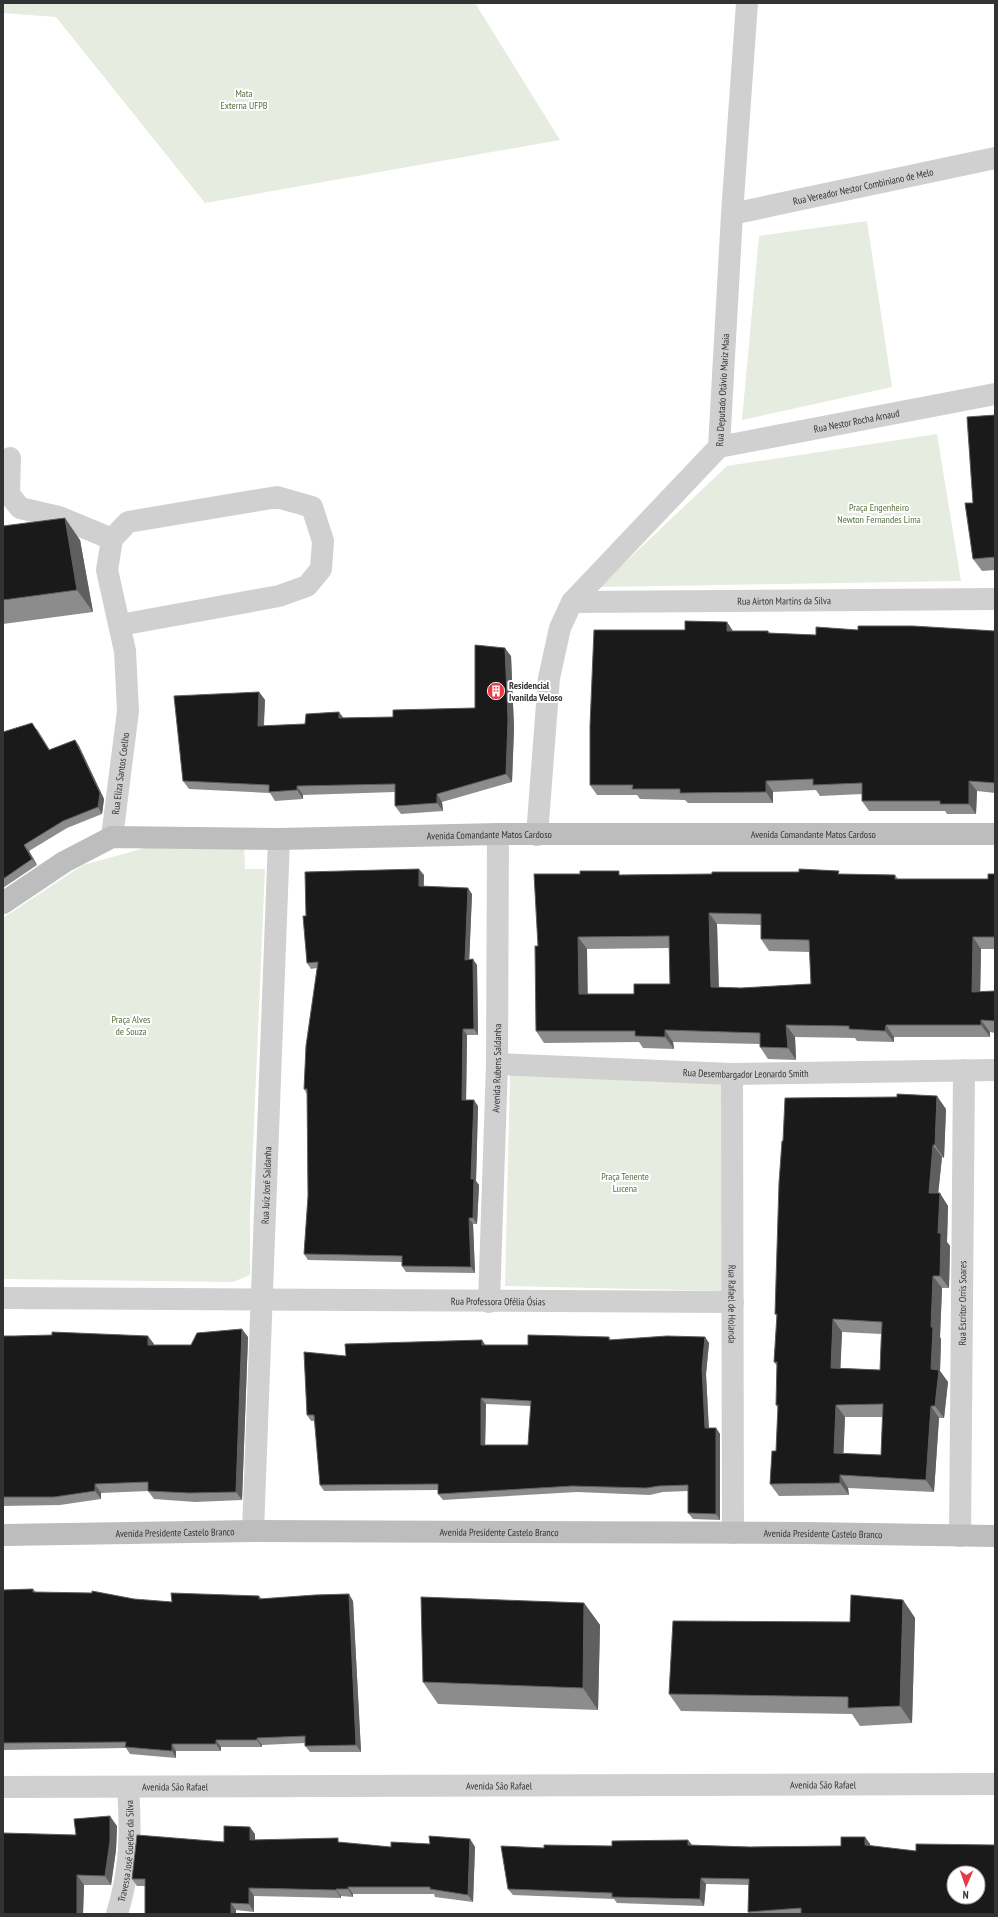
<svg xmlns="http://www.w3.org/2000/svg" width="998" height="1917" font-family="'PT Sans Narrow',sans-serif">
	<rect width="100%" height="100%" fill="#fff"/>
	<!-- green -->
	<g fill="#e6ecdf">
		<path d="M3,3h472l85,137 -355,63 -149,-186 -53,-4z"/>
		<path d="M867,221l25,166 -150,33 17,-184z"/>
		<path d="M937,434l24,147 -362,6 128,-121z"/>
		<path d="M244,842l1,27h20l-15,346v60l-17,7 -230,-3v-361l80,-53 76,-21z"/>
		<path d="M732,1074l-6,217 -221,-5 5,-211z"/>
	</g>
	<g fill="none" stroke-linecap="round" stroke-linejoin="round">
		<!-- minor -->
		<g stroke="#d0d0d0" stroke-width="22">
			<path id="s1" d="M732,214l263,-56"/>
			<path id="s2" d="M719,447l276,-53"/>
			<path d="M10,458l-1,36 11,14 39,9 53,22"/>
			<path id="s3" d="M572,602l423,-3"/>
			<path id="s4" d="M537,835l12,-157 11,-50 12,-26 147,-155 13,-233 15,-211"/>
			<path id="s5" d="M112,837l16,-126 -3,-60 -18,-81 5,-31 16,-17 149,-25 35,10 11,34 -2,28 -14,17 -28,10 -159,29"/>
			<path id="s6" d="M497,1064l235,10 263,-4"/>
			<path id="s7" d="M732,1074l1,459"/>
			<path id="s8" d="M3,1298c243,0 486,4 730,4"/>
			<path id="s9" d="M489,1302l8,-238 1,-230"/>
			<path id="s10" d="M253,1531l26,-692"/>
			<path id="s11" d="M960,1536l4,-466"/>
			<path id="s12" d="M3,1787l992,-3"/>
			<path id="s13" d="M117,1914c14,-46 14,-80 11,-127"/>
		</g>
		<!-- secondary -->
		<g stroke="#bdbdbd" stroke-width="22">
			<path id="s14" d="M3,903l61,-41 48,-25 167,2 219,-5h497"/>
			<path id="s15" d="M3,1535l250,-4 553,2 189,3"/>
		</g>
	</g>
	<!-- wall -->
	<g fill="#8c8c8c" fill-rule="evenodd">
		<path d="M995,415v155l-13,1 -9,-12v-56z"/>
		<path d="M3,526l77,14 13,72 -90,12z"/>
		<path d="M727,622l6,9h35l2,2 46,2 42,-5 137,1v162l-18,-2 -1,23h-29l-2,-3h-76l-7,-10v-7l-42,2 -4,-6 -43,2v11h-85l-3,-3 -45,-1 -3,-4h-40l-7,-10z"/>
		<path d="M511,656l3,72 -2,54 -70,20 1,9 -42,3 -6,-8v-14l-92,3v4l-28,2 -5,-8 -81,-4 -6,-8 76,-89 6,8 -1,26 41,-2 38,-6 50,-1 82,-9z"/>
		<path d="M37,729l13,21 25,-10 4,6 25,53 -2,15 -35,14 -38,23 8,14 -34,23v-156z"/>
		<path d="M841,874l54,1 3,4h90l7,-5v75h-14l-1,43 15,-1v42l-5,-1v5h-96v5l-37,-1 -2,-3 -60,-1 1,23 -28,-1 -8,-12v-3l-87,-2 1,7 -31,-1 -4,-6 -95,1 -8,-12 2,-85 83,-71zM717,924l44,1v14l8,12 41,1 1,32 -70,4 -22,-1zM669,948l1,36 -36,10h-47v-45z"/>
		<path d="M424,875v11l48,8 -3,66 8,5 1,70h-11l-1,65 12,6 -2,75 3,4 -2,39h-4l2,49 -69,-1 -4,-6v-4l-94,-2 -4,-6 4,-58 -1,-102 -3,-5 13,-121 -6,1 -4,-6 -1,-47z"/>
		<path d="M946,1109l-2,49 -2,-1 -4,36 10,13 -1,36 3,4 -1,42h-7l-2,49 1,2 -1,32 8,11 -4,36h-5l-5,74 -86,-4 1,7 -70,1 -9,-12 6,-33 2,-43 -2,-3 1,-39 -3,-4 3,-45 -2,-3zM842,1332l39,2 -1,36 -40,-2zM845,1417h38l-2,38 -38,-1z"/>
		<path d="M3,1336l151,9h37l57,-8 -6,163 -47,2 -41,-3 -6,-8 -47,2v6l-41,6 -57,1z"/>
		<path d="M609,1337l2,3 94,-3 4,6 -3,31 3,54h7l4,6v86l-27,-1 -5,-6v-22l-25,1 -13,3 -73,-3 -134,8 -5,-6v-4l-114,1 -4,-6 -5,-64h-4l-4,-6 39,-59 136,-16 3,5h43zM486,1404l45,2 -3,39h-43z"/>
		<path d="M33,1589l3,3 136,10 87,-6 3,3 91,2 8,151h-51l-5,-6v-3l-43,2v2h-41v4h-45v7l-46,-4 -4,-6 -123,2v-160z"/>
		<path d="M903,1600l12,18 -3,105 -52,3 -8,-12 -171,-3 -12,-17 181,-72z"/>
		<path d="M584,1603l16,22 -2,85 -160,-6 -15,-22z"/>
		<path d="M117,1826l-1,24 -5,35h-27l-1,29h-80l73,-79z"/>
		<path d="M255,1834v6l86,3 50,4 39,-3 40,-5 5,8 -2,55 -38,-5 -1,-3h-81v3l-12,-1v2l-87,-2v16l-18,-2 -91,-24h-8l-5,-7 92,-37z"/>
		<path d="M865,1837l5,7v1l125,69h-245l-2,-2 1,-27 -43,-1 -2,22 -87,-3 -3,-4 -101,-4 -5,-6 36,-41 68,-2 80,-1 58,2 91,-1z"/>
	</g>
	<!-- shaded-wall -->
	<g fill="#5f5f5f">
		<path d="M65,518l15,22 13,72 -16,-22z"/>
		<path d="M727,622l7,11 -7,-2z"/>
		<path d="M505,648l6,8 3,72 -2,54 -6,-8z"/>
		<path d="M259,692l6,8 -2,34 -5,-8z"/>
		<path d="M339,712l6,8 -6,-2z"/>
		<path d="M75,740l4,6 25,53 -2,15 -4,-7z"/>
		<path d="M766,781l7,11v11l-7,-11z"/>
		<path d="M969,781l8,10 -1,23 -7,-10z"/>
		<path d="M297,786l6,9v4l-6,-9z"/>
		<path d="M437,794l5,8 1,9 -6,-8z"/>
		<path d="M24,845l5,6 8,14 -5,-6z"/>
		<path d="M419,869l5,6 -1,17 -4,-6z"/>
		<path d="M468,888l4,6 -3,72 -4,-6z"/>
		<path d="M709,913l8,11 2,75 -8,-12z"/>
		<path d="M578,937l9,12 1,56 -9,-11z"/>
		<path d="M973,937l8,12 -1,55 -8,-12z"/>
		<path d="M473,959l4,6 1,70 -4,-6z"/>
		<path d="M981,1020l9,12v5l-9,-12z"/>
		<path d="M786,1025l9,12 1,23 -8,-12z"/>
		<path d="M886,1025l8,12v5l-9,-11z"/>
		<path d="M463,1029l4,6 -1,71 -4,-6z"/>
		<path d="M665,1030l8,12 1,7 -9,-12z"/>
		<path d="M937,1096l9,13 -2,49 -9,-13z"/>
		<path d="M474,1100l4,6 -2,75 3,4 -2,39 -4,-6 -2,-39z"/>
		<path d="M933,1145l9,12 -5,48 -8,-12z"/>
		<path d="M940,1193l8,13 -1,36 3,4 -1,42 -9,-12 -2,-43z"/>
		<path d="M469,1218l4,6 2,49 -4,-6z"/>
		<path d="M933,1276l9,12 -2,49 1,2 -1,32 8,11 -4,36 -9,-12 -4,-37v-42z"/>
		<path d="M833,1319l9,13 -2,48 -9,-12z"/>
		<path d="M242,1329l6,8 -6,163 -6,-8z"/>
		<path d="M148,1336l6,8 -1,9 -5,-8z"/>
		<path d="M705,1337l4,6 -3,31 3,60 -4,-6 -3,-60z"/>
		<path d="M482,1340l4,6 -4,-1z"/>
		<path d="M481,1398l5,6 -1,47 -4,-6z"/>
		<path d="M836,1405l9,12 -2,49 -9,-13z"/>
		<path d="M931,1406l8,12 -5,74 -8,-12z"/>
		<path d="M716,1428l4,6v86l-4,-6z"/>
		<path d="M840,1475l8,13 1,7 -9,-12z"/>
		<path d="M95,1484l6,9v6l-6,-8z"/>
		<path d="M349,1594l4,7 8,151 -5,-7z"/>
		<path d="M903,1600l12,18 -3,105 -12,-17z"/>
		<path d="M584,1603l16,22 -2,85 -15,-22z"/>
		<path d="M257,1738l5,7v2l-5,-7z"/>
		<path d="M216,1740l5,7v4l-5,-7z"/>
		<path d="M172,1744l4,7v7l-4,-7z"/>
		<path d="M110,1816l7,10 -1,24 -5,35 -6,-9z"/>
		<path d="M250,1827l5,7v14l-5,-8z"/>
		<path d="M865,1837l5,7v7l-5,-6z"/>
		<path d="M470,1839l5,8 -2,55 -5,-7z"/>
		<path d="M688,1840l5,6 -5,-1z"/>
		<path d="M77,1875l7,10 -1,29h-6z"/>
		<path d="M701,1878l5,6 -2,22 -4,-7z"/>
		<path d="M348,1887l5,7v3l-5,-8z"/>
		<path d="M249,1888l5,8v16l-5,-8z"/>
		<path d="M336,1889l5,7v2l-5,-8z"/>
		<path d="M231,1903l5,7v4h-5z"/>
	</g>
	<!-- building -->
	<g fill="#1a1a1a" stroke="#5f5f5f" fill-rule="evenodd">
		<path d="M995,415v142l-22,2 -8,-56h8l-6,-86z"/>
		<path d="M65,518l12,72 -74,10v-74z"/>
		<path d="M685,621l42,1v9h41v2l48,2v-8l42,3v-4h55l82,5v152l-26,-2v23h-29v-3h-78v-18l-49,2v-6l-47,2v11l-86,1v-4h-48l1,-4h-43v-59l4,-96h91z"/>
		<path d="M475,645l30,3 3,72 -2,54 -69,20v9l-42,3v-22l-98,2v4l-28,2v-7l-86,-4 -9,-85 85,-4 -1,34 47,-2 1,-10 33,-2v6l54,-1v-7l82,-2z"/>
		<path d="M32,723l17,27 26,-10 25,53 -2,14 -35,14 -39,24 8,14 -29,20v-147z"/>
		<path d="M419,869v17l49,2 -3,72 8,-1 1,70h-11l-1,71h12l-3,79h3l-1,39h-4l2,49 -69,-1v-10l-98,-2 4,-58 -1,-107h-3l2,-43 12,-84 -11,1 -4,-47h3l-1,-44z"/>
		<path d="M799,869l40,2 -1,3 57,1v4h93v-5h7v63h-22l-1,55 23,-1v30l-14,-1v5h-95l-1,6 -36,-2v-3l-63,-1 2,23 -28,-1v-14l-95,-3v7l-30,-1v-5h-99l-1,-85h3l-4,-72h46v-3h39v4l93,-1v-2h87zM709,913l52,1v25l48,1 2,44 -70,4 -30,-1zM669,936l1,48h-36v10h-55l-1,-57z"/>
		<path d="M897,1094l40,2 -2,49h-2l-4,48h11l-2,40h3l-1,43h-7l-2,51h2l-2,42 8,1 -4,36h-4l-5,74 -86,-5v8l-70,1 2,-33h4l2,-46h-2l1,-43h-3l3,-48h-2l4,-131 3,-42h1l2,-43 112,-1zM833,1319l49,3 -2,48 -49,-2zM883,1404l-2,51 -47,-2 2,-48z"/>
		<path d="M242,1329l-6,163 -47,1 -41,-2v-9l-53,2v7l-41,6h-51v-161h11l38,-1v-3l96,4v9h43l6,-12z"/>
		<path d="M528,1335l81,2v3l58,-4 38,1 -3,31 3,60h11v86l-28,-1v-28l-29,1 -13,2 -74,-2 -134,8v-10l-118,1 -6,-70h-7l-3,-63 42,4 -1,-12 137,-4v5h46zM481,1398l50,3 -3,44h-47z"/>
		<path d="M33,1589v3l59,1v-2l42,8 38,3 -1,-9 88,3v3l56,-4 34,-1 7,151 -51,1v-10l-48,2v2h-41v4h-44v7l-47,-4 1,-5 -123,1v-153z"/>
		<path d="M851,1595l52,5 -3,106 -52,2v-11l-179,-3 4,-73 177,1z"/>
		<path d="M421,1597l163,6 -1,85 -160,-6z"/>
		<path d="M110,1816v25l-5,35 -28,-1v39h-74v-81l73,2 -2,-16z"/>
		<path d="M224,1826l26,1v13l88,-2v4l53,5v-5l39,2 -1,-8 41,3 -2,56 -38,-6v-2h-82v2h-12v1l-87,-2v16l-18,-1v11h-86v-35h-13l5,-44 87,7z"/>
		<path d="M841,1837h24v8l51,6v-7l79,1v69h-194v-6l-53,4 1,-33 -48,-1 -1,21 -88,-2v-4l-104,-4 -7,-43 43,2v-3l68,1v-5l76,-1v5l62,2 91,-1zM954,1873h24v24h-24z"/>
	</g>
	<!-- icons -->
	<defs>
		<symbol id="building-disc" viewBox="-11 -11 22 22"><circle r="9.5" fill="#e63946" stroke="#fff"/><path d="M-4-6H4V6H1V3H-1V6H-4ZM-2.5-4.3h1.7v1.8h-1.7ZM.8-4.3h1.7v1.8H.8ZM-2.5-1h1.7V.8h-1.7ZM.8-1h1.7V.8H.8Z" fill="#fff"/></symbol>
	</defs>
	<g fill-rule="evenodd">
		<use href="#building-disc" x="486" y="681" width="20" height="20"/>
	</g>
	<g text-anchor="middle" stroke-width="4" stroke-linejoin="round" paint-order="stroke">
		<!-- park labels -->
		<g font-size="10" fill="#56703f" stroke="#fff">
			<text x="244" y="97">Mata<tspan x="244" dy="12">Externa UFPB</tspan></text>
			<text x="879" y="511">Praça Engenheiro<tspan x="879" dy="12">Newton Fernandes Lima</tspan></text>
			<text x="131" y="1023">Praça Alves<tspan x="131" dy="12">de Souza</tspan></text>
			<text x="625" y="1180">Praça Tenente<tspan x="625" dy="12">Lucena</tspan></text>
		</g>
		<!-- street labels -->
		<g font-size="10" fill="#333" stroke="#fff">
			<text dy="4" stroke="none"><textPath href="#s1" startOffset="134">Rua Vereador Nestor Combiniano de Melo</textPath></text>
			<text dy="4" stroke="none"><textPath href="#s4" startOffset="508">Rua Deputado Otávio Mariz Maia</textPath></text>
			<text dy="4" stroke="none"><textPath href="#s2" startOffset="140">Rua Nestor Rocha Arnaud</textPath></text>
			<text dy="4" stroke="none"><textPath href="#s3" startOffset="212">Rua Airton Martins da Silva</textPath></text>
			<text dy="4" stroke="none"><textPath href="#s5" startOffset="64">Rua Eliza Santos Coelho</textPath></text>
			<text dy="4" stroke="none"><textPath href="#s14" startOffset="829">Avenida Comandante Matos Cardoso</textPath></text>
			<text dy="4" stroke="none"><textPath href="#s14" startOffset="505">Avenida Comandante Matos Cardoso</textPath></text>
			<text dy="4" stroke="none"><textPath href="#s9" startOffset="234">Avenida Rubens Saldanha</textPath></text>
			<text dy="4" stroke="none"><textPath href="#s6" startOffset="249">Rua Desembargador Leonardo Smith</textPath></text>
			<text dy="4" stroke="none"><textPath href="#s10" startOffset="346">Rua Juiz José Saldanha</textPath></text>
			<text dy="4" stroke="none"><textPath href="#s8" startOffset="495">Rua Professora Ofélia Ósias</textPath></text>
			<text dy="4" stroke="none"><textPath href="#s11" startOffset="233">Rua Escritor Orris Soares</textPath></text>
			<text dy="4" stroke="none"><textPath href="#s7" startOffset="230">Rua Rafael de Holanda</textPath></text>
			<text dy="4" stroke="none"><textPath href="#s15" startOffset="172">Avenida Presidente Castelo Branco</textPath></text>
			<text dy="4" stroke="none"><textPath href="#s15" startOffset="496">Avenida Presidente Castelo Branco</textPath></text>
			<text dy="4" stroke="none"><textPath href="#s15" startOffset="820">Avenida Presidente Castelo Branco</textPath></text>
			<text dy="4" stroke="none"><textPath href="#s12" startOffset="820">Avenida São Rafael</textPath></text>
			<text dy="4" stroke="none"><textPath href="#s12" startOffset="496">Avenida São Rafael</textPath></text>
			<text dy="4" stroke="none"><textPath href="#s12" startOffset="172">Avenida São Rafael</textPath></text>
			<text dy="4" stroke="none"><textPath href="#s13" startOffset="64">Travessa José Guedes da Silva</textPath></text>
		</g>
		<!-- poi labels -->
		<g font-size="10" font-weight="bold" fill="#333" stroke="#fff" text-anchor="start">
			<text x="509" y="689">Residencial<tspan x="509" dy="12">Ivanilda Veloso</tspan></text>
		</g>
	</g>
	<!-- border -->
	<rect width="998" height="1917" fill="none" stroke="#333333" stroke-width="8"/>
	<!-- north arrow -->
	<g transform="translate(966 1885) rotate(182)"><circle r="19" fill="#ffffff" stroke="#adadad"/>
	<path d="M0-3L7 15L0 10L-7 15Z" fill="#e63946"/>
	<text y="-6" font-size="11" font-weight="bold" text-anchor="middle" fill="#333333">N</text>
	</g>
</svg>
